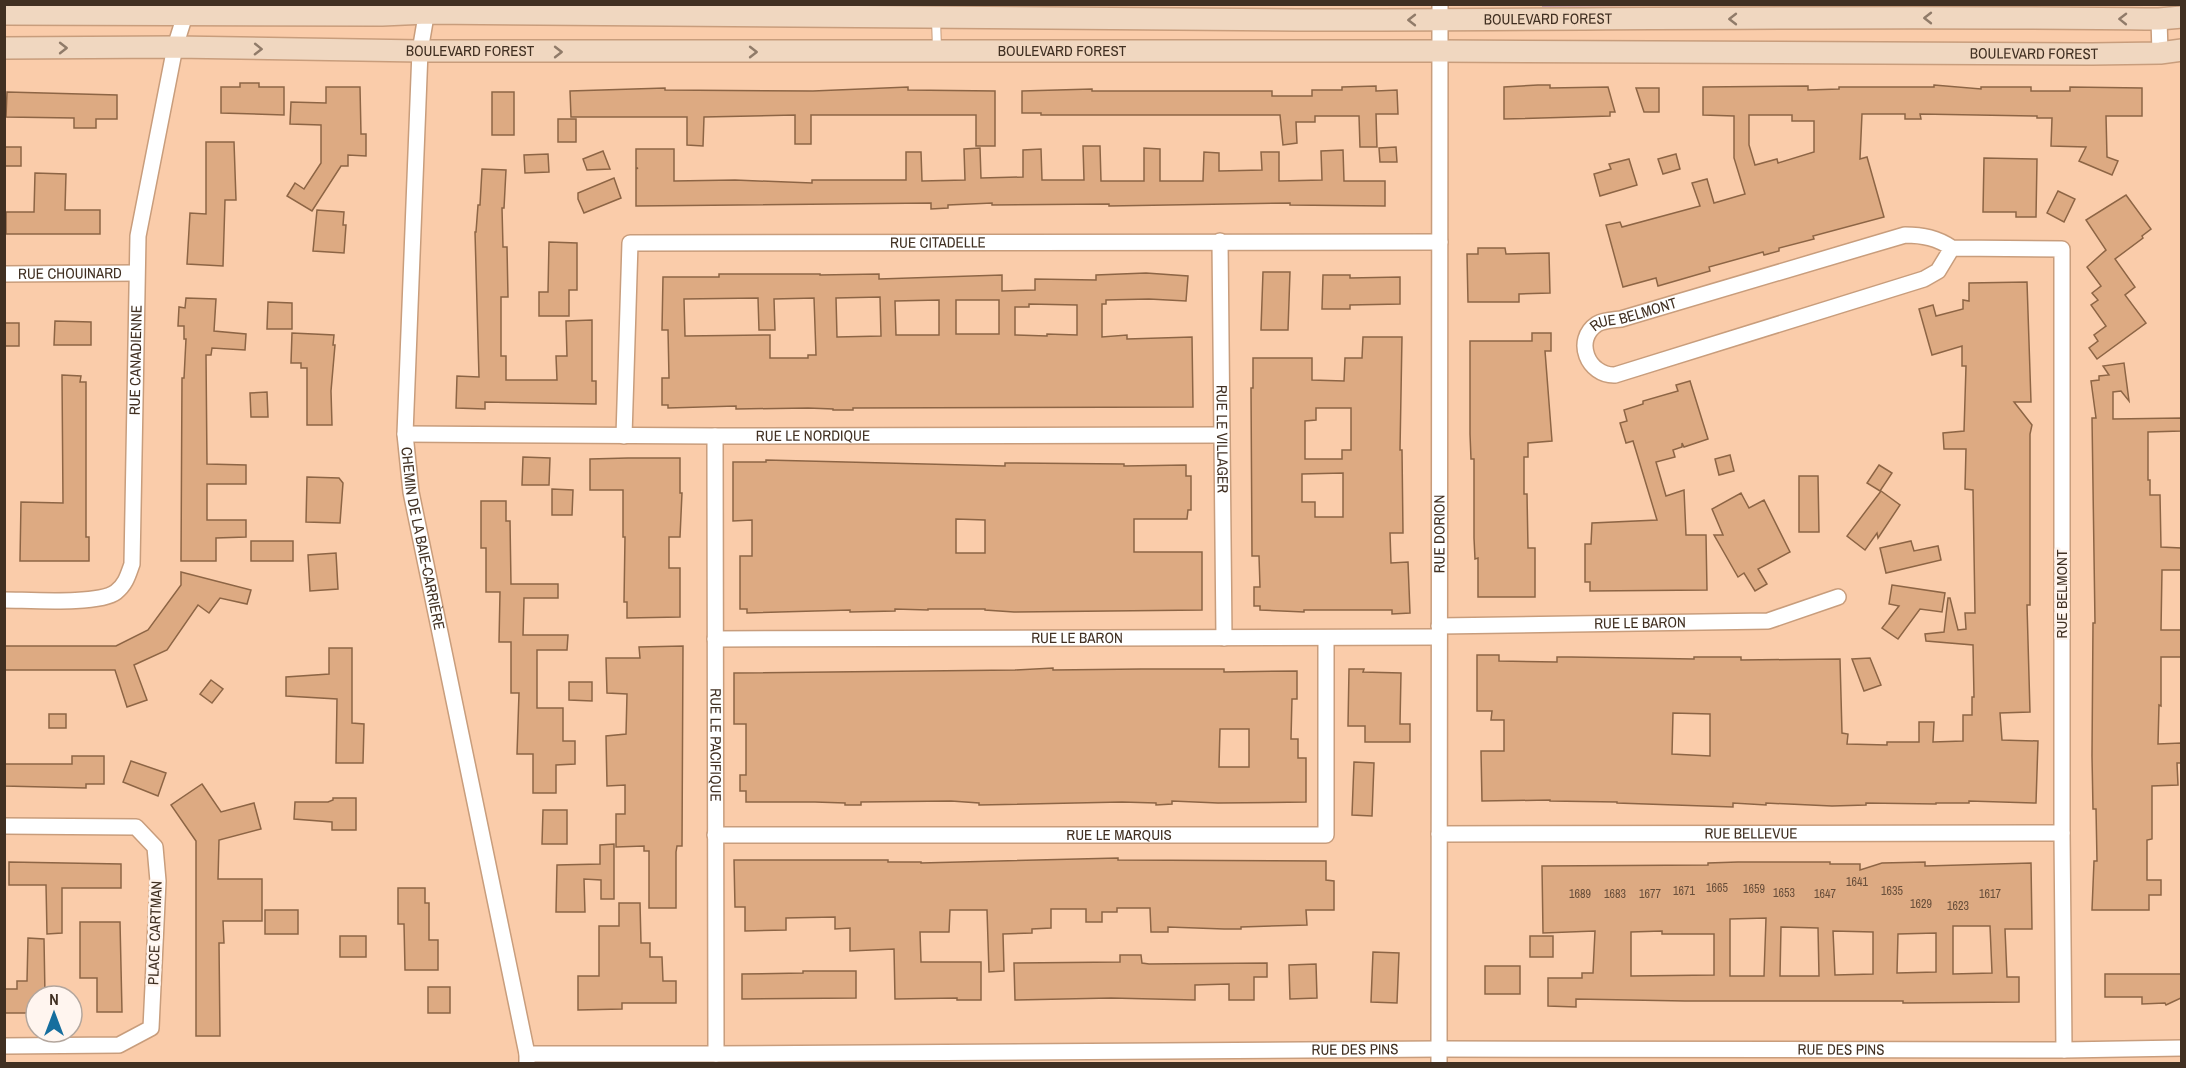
<svg xmlns="http://www.w3.org/2000/svg" width="2186" height="1068" font-family="'Archivo Narrow',sans-serif">
	<rect width="100%" height="100%" fill="#faccaa"/>
	<!-- green -->
	<path fill="#cca1ad" d="M1542,4h200v1l-200,2z"/>
	<!-- building -->
	<g fill="#ddaa82" stroke="#8d6545" stroke-width="1.5" fill-rule="evenodd">
		<path d="M240,83h19v4h25v28l-63,-2v-26h19z"/>
		<path d="M1538,85h12v3l58,-1 7,25h-5v4l-106,3v-32z"/>
		<path d="M1934,85l47,4v-2h50v4h39v-4l72,1v28h-36l1,41 11,4 -6,14 -33,-14 7,-14 -35,-1 1,-28h-15v-2l-117,-2 1,5h-16v-5h-43l-2,45 7,-2 17,60 -71,19 1,3 -35,9v3l-15,4 -1,-3 -54,15 1,4 -52,15 -2,-8 -33,9 -17,-62 14,-3 2,5 78,-21 -8,-23 15,-4 7,24 31,-9 -11,-36v-42l-31,-1v-28l105,-1v4l31,-1v-2h95zM1749,115h43v6h22v31l-36,11 -1,-4 -22,6 -6,-20z"/>
		<path d="M1376,86v5l21,-1 1,24h-22l1,33h-17l-1,-31h-44v6h-19l1,21 -14,2 -3,-30h-239v-2h-19v-22l70,-2v2h180v5h40v-6h30v-3z"/>
		<path d="M326,87h34l1,47h5v22l-18,-1v11h-7l-29,45 -25,-15 8,-13 9,6 17,-26v-38l-31,-1 1,-22 35,1z"/>
		<path d="M908,87v3l87,1v55h-19v-31h-165v29h-16v-29l-91,2 -1,29 -16,-1v-28h-116l-1,-26 95,-3v2l148,1z"/>
		<path d="M1636,88h23v24h-15z"/>
		<path d="M7,92l110,3v24h-21v9h-22v-10l-68,-1z"/>
		<rect x="492" y="92" width="22" height="43"/>
		<rect x="558" y="119" width="18" height="23"/>
		<path d="M206,142h28l2,58h-11l-2,66 -36,-2 3,-51 16,1z"/>
		<path d="M1083,146h17l1,35h43v-33l16,1v32h43l1,-29 15,1v18l43,-1 -1,-18h18v29l43,-1 -1,-29 22,-1 1,31h41v25l-95,-1v-2l-181,3v-2l-117,1v-2l-44,2v3l-17,1v-6l-295,3v-37l2,-1h-2v-19h38v32l61,-1 77,3v-3h94v-28h15l1,29 43,-1 -1,-31 16,-1 1,30 42,-1v-27l18,-1 1,31h42z"/>
		<rect x="4" y="147" width="17" height="19"/>
		<path d="M1396,147l1,15h-17l-1,-14z"/>
		<path d="M603,151l7,18 -23,1 -4,-11z"/>
		<path d="M548,154l1,18 -24,1 -1,-18z"/>
		<path d="M1676,154l4,15 -17,5 -5,-15z"/>
		<path d="M1984,158l53,1 -1,58h-20v-5h-33z"/>
		<path d="M1629,159l8,26 -37,11 -6,-22 17,-5 -2,-5z"/>
		<path d="M482,169l24,1 -2,38h-2l1,39h4l1,50h-7v59h5v24h51l-1,-24h11l-1,-35 26,-1v61h4v23l-111,-2v7l-29,-1 1,-32 22,1 -4,-145h1l2,-27h2z"/>
		<path d="M35,173l31,1 -1,36h35v24h-94v-22h28z"/>
		<path d="M614,178l7,20 -37,15 -6,-14v-6z"/>
		<path d="M2058,191l17,8 -11,23 -17,-9z"/>
		<path d="M2126,195l25,34 -9,7 1,2 -28,21 20,28 -10,8 21,28 -49,36 -8,-11 9,-7 -4,-6 12,-9 -15,-21 7,-5 -6,-7 9,-7 -14,-19 19,-17 -20,-30z"/>
		<path d="M317,210l27,2 -1,13h3l-2,28 -31,-2z"/>
		<path d="M549,242l28,1v47h-8v26h-30v-24h9z"/>
		<path d="M1478,248h27l1,6 43,-1 1,40 -31,1v8h-51l-1,-48h11z"/>
		<path d="M1263,272h27l-2,58h-27z"/>
		<path d="M1146,273l42,3 -2,25 -37,-2 -43,1v4h-4v33l25,-2v4l65,-2 1,70 -340,1v2h-20v-1l-25,-1 -72,1v-3l-68,2v-3h-6v-27h7l-1,-48h-6l1,-53h56v-3h101v1l59,-1v5l123,-4v16l33,-1v-11l61,1v-5zM880,297l1,39 -44,1 -1,-39zM758,298l1,32h16l-1,-31 40,-1 2,57h-8v3h-38v-23l-85,1 -1,-37zM939,300v35h-43l-1,-34zM956,300h43v34h-43zM1029,304l48,1v30l-30,-1v2l-32,-1v-28h14z"/>
		<path d="M1323,275h27v3l50,-1v27l-50,1v4h-28z"/>
		<path d="M2027,282l4,120h-17l18,23 -2,9v171h-3l3,107 -30,1 2,27 36,1 -2,62 -67,-2v2h-33v1l-70,-1v2l-34,1 -66,-3v2l-33,-2v4l-116,-4v-1l-67,-1v-1l-68,1 -1,-50h23v-31h-13l1,-9h-15v-56h22v6l58,1v-5h14l123,2v-2h47v3l99,-1 2,74 6,1 -1,10 40,1v-3h32v-20h15l-1,20 30,-1v-26h9v-18h2l-1,-52 -47,-4 -1,-7 19,-2 4,-34h2l8,32 8,-1 -1,-16h10l-2,-123 -8,-1 1,-40h-22l-1,-16 21,-2 2,-65h-4v-20l-30,9 -13,-46 14,-4 3,11 27,-7v-9l6,1v-18zM1673,713l37,1v42l-38,-2z"/>
		<path d="M186,298l30,1 -2,32 32,3 -1,16 -33,-2 -1,7h-5l1,109 39,1v19h-39v36h39v17l-30,1v23h-35l1,-183h2l2,-39h-2v-13h-6l1,-19 6,1z"/>
		<path d="M268,302l24,1v26h-25z"/>
		<path d="M55,321l36,1v23h-37z"/>
		<rect x="4" y="323" width="15" height="23"/>
		<path d="M292,333l42,2 -1,10h2l-4,46 1,34h-25v-57h-6v-5h-10z"/>
		<path d="M1532,333h19v18h-6l7,90 -24,2v14h-4v37h3l1,54h7v49h-57v-39l-3,1 -1,-21v-79h-3l-1,-25v-93h62z"/>
		<path d="M1363,337h39l-2,113h2l1,83h-13l1,30 17,-1 2,51 -18,1v-4h-88v2l-44,-2v-4h-6v-19h6l-1,-31h-7l-1,-168h2v-30h59v22l32,1 1,-23h17zM1316,408h35v42h-9v9h-37v-38l11,-1zM1343,473v44h-28v-15h-13v-28z"/>
		<path d="M2124,363l5,38 -8,-10 -8,1v27l68,-1v13l-33,1v48h2v15h10l1,52 20,1v22h-19l-1,60h20v27h-20v49l-2,-1 -1,39 23,-1v20h-4l1,22 -26,1v53l-5,1v40h14v15h-12v15h-57l2,-49h3l-1,-52h-3l-1,-53 1,-133h2l-3,-205h4l-5,-37 8,-1v-4l10,-1 -6,-9z"/>
		<path d="M62,375l19,1 -1,6h6v155h3v24h-69l1,-59 42,1z"/>
		<path d="M1690,381l18,58 -24,8 -2,-4v4l-9,3 2,7 -19,5 10,34 18,-6 2,45h20l1,55 -117,1v-9h-5v-38h6l1,-21 65,-3 -24,-79 -7,2 -6,-20 7,-2 -3,-11 19,-6v-3l35,-10 -2,-6z"/>
		<path d="M267,392l1,25h-17l-1,-24z"/>
		<path d="M1730,455l4,16 -15,4 -4,-16z"/>
		<path d="M523,457l27,1 -1,27h-27z"/>
		<path d="M628,458h52v35h2l-2,44h-11v31h11v49l-53,1v-16h-3l1,-65h-2v-47h-33v-31z"/>
		<path d="M766,460l239,6v-3l119,1v2l62,-1v11h5v34h-3l-1,9h-53v33h68v58l-188,2 -29,-2v-1h-57v1l-33,-1v2l-45,1v-2l-103,3v-4h-7v-53h12v-36l-19,1v-59h33zM956,519l29,1v33h-29z"/>
		<path d="M1879,465l13,8 -12,18 -13,-8z"/>
		<path d="M1799,476h19l1,56h-20z"/>
		<path d="M307,477l32,1 4,5 -3,40 -34,-1z"/>
		<path d="M552,489l21,1 -1,25h-20z"/>
		<path d="M1881,491l19,14 -22,33 -1,-5 -12,17 -18,-14z"/>
		<path d="M1741,493l8,15 15,-8 26,52 -32,17 9,15 -12,7 -11,-18 -6,4 -24,-42h9l-11,-26z"/>
		<path d="M481,501h25v20h4l1,63h47v14h-34l-1,37h45l-1,15h-30v58h26v33h12v23l-19,1v28h-23v-39h-16l2,-61h-8v-51h-12l1,-50h-14v-44h-5z"/>
		<rect x="251" y="541" width="42" height="20"/>
		<path d="M1911,541l3,10 24,-5 3,14 -55,13 -6,-25z"/>
		<path d="M336,553l2,36 -28,2 -2,-36z"/>
		<path d="M181,572l70,18 -4,14 -27,-6 -11,15 -11,-8 -31,45 -33,15 13,35 -20,7 -12,-37h-111v-24h112l32,-16 33,-45z"/>
		<path d="M1892,585l53,8 -3,19 -22,-3 -22,30 -16,-11 17,-22 -10,-2z"/>
		<path d="M683,646l-1,200h-5l-1,6v56h-27v-57h-5v-5l-28,1v-33h9v-29l-18,1 -1,-50 20,-2 1,-40 -20,-1 -1,-35h34l-1,-11z"/>
		<path d="M329,648h23v75l12,1 -1,39h-27l1,-64 -51,-3v-19l43,-3z"/>
		<path d="M1870,658l11,27 -17,6 -12,-32z"/>
		<path d="M1053,668v2l88,-1h83v3l73,-1v28h-5l-1,40h7v19h8v44l-88,1 -46,-2v3l-16,1v-2l-34,-1 -143,3v-2l-28,-2 -90,1v3h-16v-2l-30,-1h-69v-11h-6v-16h6v-51h-12v-51l281,-3zM1220,729h29v38h-30z"/>
		<path d="M1349,669h15l-1,3 38,1 -1,51h10v18h-45v-16h-17z"/>
		<path d="M211,680l12,9 -11,14 -12,-9z"/>
		<path d="M569,682h23v19l-23,-1z"/>
		<rect x="49" y="714" width="17" height="14"/>
		<path d="M72,756h32v28h-18v4l-82,-2v-22h68z"/>
		<path d="M131,761l35,12 -8,23 -35,-14z"/>
		<path d="M1354,762l20,1 -2,53 -20,-1z"/>
		<path d="M202,784l19,28 33,-9 7,26 -42,11 -1,39h44v42h-39l1,22h-5l1,93h-24v-195l-25,-36z"/>
		<path d="M333,798h23v32h-24v-8l-38,-3 1,-17h33l5,-2z"/>
		<path d="M543,810h24v34h-25z"/>
		<path d="M614,844v55h-13v-19l-17,-1 1,33h-29l1,-47 43,-1v-19z"/>
		<path d="M1118,858v2l208,1v19l8,1v29h-28l1,15 -66,2v2h-17l-56,-2v5h-17l-1,-24h-33v4h-15v10h-16v-13h-35v19l-19,1v4l-29,1 1,37 -15,1 -2,-62h-37l-1,22h-29l1,30h60v38h-24v-2l-62,1 -1,-50 -44,2v-23l-15,1v-12l-49,1v12l-41,1v-24h-10l-1,-47h154v2h33v1z"/>
		<path d="M9,862l112,2v24h-59v45l-15,1 -1,-49h-37z"/>
		<path d="M1738,862h92v2h30v6l22,-7 43,-1v4l106,-3 1,66h-27l2,48h12v25l-116,1v-2h-218l-109,-2v8l-28,-1v-28h34v-5h11l2,-42 -52,2 -1,-67 166,-1v-2zM1766,918l-2,58h-34v-57zM1953,926h37l2,47 -39,1zM1781,927l37,1 1,48h-39zM1662,931v3h52v41l-83,1v-44zM1833,931l40,1v42l-38,1zM1936,933v39l-39,1 1,-39z"/>
		<path d="M398,888h27v15h4v37h9v30h-33l-1,-46h-6z"/>
		<path d="M619,903h21l1,40h9v14h12l1,24h13v22h-54v6l-44,1v-34h21v-50h20z"/>
		<rect x="265" y="910" width="33" height="24"/>
		<path d="M80,922h40l2,90h-25v-34h-17z"/>
		<rect x="340" y="936" width="26" height="21"/>
		<rect x="1530" y="936" width="23" height="21"/>
		<path d="M28,938l16,1 1,57h-9v17h-32v-24h13v-8h10z"/>
		<path d="M1373,952l26,1 -2,50 -26,-1z"/>
		<path d="M1120,955h21l1,8 7,1 118,-1v14h-13v23h-25v-16l-34,1v15l-84,-2 -96,2 -1,-37 106,-1z"/>
		<path d="M1316,964l1,34 -27,1 -1,-34z"/>
		<rect x="1485" y="966" width="35" height="28"/>
		<path d="M803,971h53v27l-114,1v-25l61,-1z"/>
		<path d="M2105,974h76v24l-15,7 -1,-2 -23,1v-7h-37z"/>
		<rect x="428" y="987" width="22" height="26"/>
	</g>
	<g fill="none" stroke-linecap="round" stroke-linejoin="round">
		<defs>
			<path id="lane" d="M936,19l1,30"/>
			<g id="street">
				<path id="s1" d="M428,4l-8,47 -15,383 6,58 116,562v8"/>
				<path d="M2159,19l1,34"/>
				<path id="s2" d="M1220,241l4,397"/>
				<path id="s3" d="M1952,248l-14,23 -14,8 -309,96c-27,1 -42,-35 -18,-51 7,-4 16,-4 24,-5l284,-84c18,0 32,3 47,13l110,1v584l2,217"/>
				<path id="s4" d="M4,274l132,-1"/>
				<path id="s5" d="M405,434l310,2 507,-1"/>
				<path id="s6" d="M624,436l6,-193 810,-1"/>
				<path id="s7" d="M715,436l1,618"/>
				<path id="s8" d="M4,600c25,0 95,5 112,-8 10,-8 12,-17 16,-28l6,-328 37,-189 10,-32"/>
				<path id="s9" d="M1439,626l329,-5 70,-24"/>
				<path id="s10" d="M715,639l724,-2"/>
				<path d="M4,826l132,1 19,20 3,34 -7,147 -32,17 -115,1"/>
				<path id="s11" d="M1439,834l623,-1"/>
				<path id="s12" d="M715,835h611v-197"/>
				<path id="s13" d="M527,1054h189l723,-5 625,1 118,-2"/>
				<path id="s14" d="M1439,1064l1,-1060"/>
			</g>
			<g id="secondary">
				<path id="s15" d="M4,14l378,1 45,-2c290,4 580,7 870,7 288,0 575,-5 862,-1l23,-2"/>
				<path id="s16" d="M4,48l171,-1 245,4h1020l652,3 68,-1 22,-3"/>
			</g>
		</defs>
		<!-- lane casing -->
		<use href="#lane" stroke="#c89d7c" stroke-width="10"/>
		<!-- street casing -->
		<use href="#street" stroke="#c89d7c" stroke-width="18"/>
		<!-- secondary casing -->
		<use href="#secondary" stroke="#c89d7c" stroke-width="24"/>
		<!-- lane -->
		<use href="#lane" stroke="#fff" stroke-width="8"/>
		<!-- street -->
		<use href="#street" stroke="#fff" stroke-width="15"/>
		<!-- secondary -->
		<use href="#secondary" stroke="#f0d7c0" stroke-width="21"/>
	</g>
	<!-- one-way arrows -->
	<defs><path id="oneway-chevron" d="M-2-3.5L2.5 0L-2 3.5" fill="none" stroke-width="1.6" stroke-linecap="round" stroke-linejoin="round" transform="scale(1.5)"/></defs>
	<g stroke="#907b69">
		<use href="#oneway-chevron" transform="translate(1928 18) rotate(180)"/>
		<use href="#oneway-chevron" transform="translate(1733 19) rotate(180)"/>
		<use href="#oneway-chevron" transform="translate(2123 19) rotate(-179)"/>
		<use href="#oneway-chevron" transform="translate(1412 20) rotate(180)"/>
		<use href="#oneway-chevron" transform="translate(63 48)"/>
		<use href="#oneway-chevron" transform="translate(258 49) rotate(1)"/>
		<use href="#oneway-chevron" transform="translate(558 52)"/>
		<use href="#oneway-chevron" transform="translate(753 52)"/>
	</g>
	<g text-anchor="middle" stroke-width="5" stroke-linejoin="round" paint-order="stroke">
		<!-- number labels -->
		<g font-size="12" fill="#684e3a">
			<text x="1857" y="886">1641</text>
			<text x="1717" y="892">1665</text>
			<text x="1754" y="893">1659</text>
			<text x="1684" y="895">1671</text>
			<text x="1892" y="895">1635</text>
			<text x="1784" y="897">1653</text>
			<text x="1580" y="898">1689</text>
			<text x="1615" y="898">1683</text>
			<text x="1650" y="898">1677</text>
			<text x="1825" y="898">1647</text>
			<text x="1990" y="898">1617</text>
			<text x="1921" y="908">1629</text>
			<text x="1958" y="910">1623</text>
		</g>
		<!-- street labels -->
		<g font-size="15" fill="#413022" stroke="#fff5ef">
			<text dy="5" stroke="none"><textPath href="#s15" startOffset="1544">BOULEVARD FOREST</textPath></text>
			<text dy="5" stroke="none"><textPath href="#s16" startOffset="466">BOULEVARD FOREST</textPath></text>
			<text dy="5" stroke="none"><textPath href="#s16" startOffset="1058">BOULEVARD FOREST</textPath></text>
			<text dy="5" stroke="none"><textPath href="#s16" startOffset="2030">BOULEVARD FOREST</textPath></text>
			<text dy="5" stroke="none"><textPath href="#s6" startOffset="501">RUE CITADELLE</textPath></text>
			<text dy="5" stroke="none"><textPath href="#s4" startOffset="66">RUE CHOUINARD</textPath></text>
			<text dy="5" stroke="none"><textPath href="#s3" startOffset="477">RUE BELMONT</textPath></text>
			<text dy="5" stroke="none"><textPath href="#s8" startOffset="350">RUE CANADIENNE</textPath></text>
			<text dy="5" stroke="none"><textPath href="#s5" startOffset="408">RUE LE NORDIQUE</textPath></text>
			<text dy="5" stroke="none"><textPath href="#s2" startOffset="198">RUE LE VILLAGER</textPath></text>
			<text dy="5" stroke="none"><textPath href="#s14" startOffset="530">RUE DORION</textPath></text>
			<text dy="5" stroke="none"><textPath href="#s1" startOffset="537">CHEMIN DE LA BAIE-CARRIÈRE</textPath></text>
			<text transform="translate(2062 594) rotate(-90)" y="5">RUE BELMONT</text>
			<text dy="5" stroke="none"><textPath href="#s9" startOffset="201">RUE LE BARON</textPath></text>
			<text dy="5" stroke="none"><textPath href="#s10" startOffset="362">RUE LE BARON</textPath></text>
			<text dy="5" stroke="none"><textPath href="#s7" startOffset="309">RUE LE PACIFIQUE</textPath></text>
			<text dy="5" stroke="none"><textPath href="#s11" startOffset="312">RUE BELLEVUE</textPath></text>
			<text dy="5" stroke="none"><textPath href="#s12" startOffset="404">RUE LE MARQUIS</textPath></text>
			<text transform="translate(155 933) rotate(-88)" y="5">PLACE CARTMAN</text>
			<text dy="5" stroke="none"><textPath href="#s13" startOffset="828">RUE DES PINS</textPath></text>
			<text dy="5" stroke="none"><textPath href="#s13" startOffset="1314">RUE DES PINS</textPath></text>
		</g>
	</g>
	<!-- border -->
	<rect width="2186" height="1068" fill="none" stroke="#413022" stroke-width="12"/>
	<!-- north arrow -->
	<g transform="translate(54 1014)"><circle r="28" fill="#fff5ef" stroke="#b3a69d" stroke-width="1.5"/>
	<path d="M0-4.5L10 22L0 15L-10 22Z" fill="#166e9e"/>
	<text y="-9" font-size="16" font-weight="bold" text-anchor="middle" fill="#413022">N</text>
	</g>
</svg>
